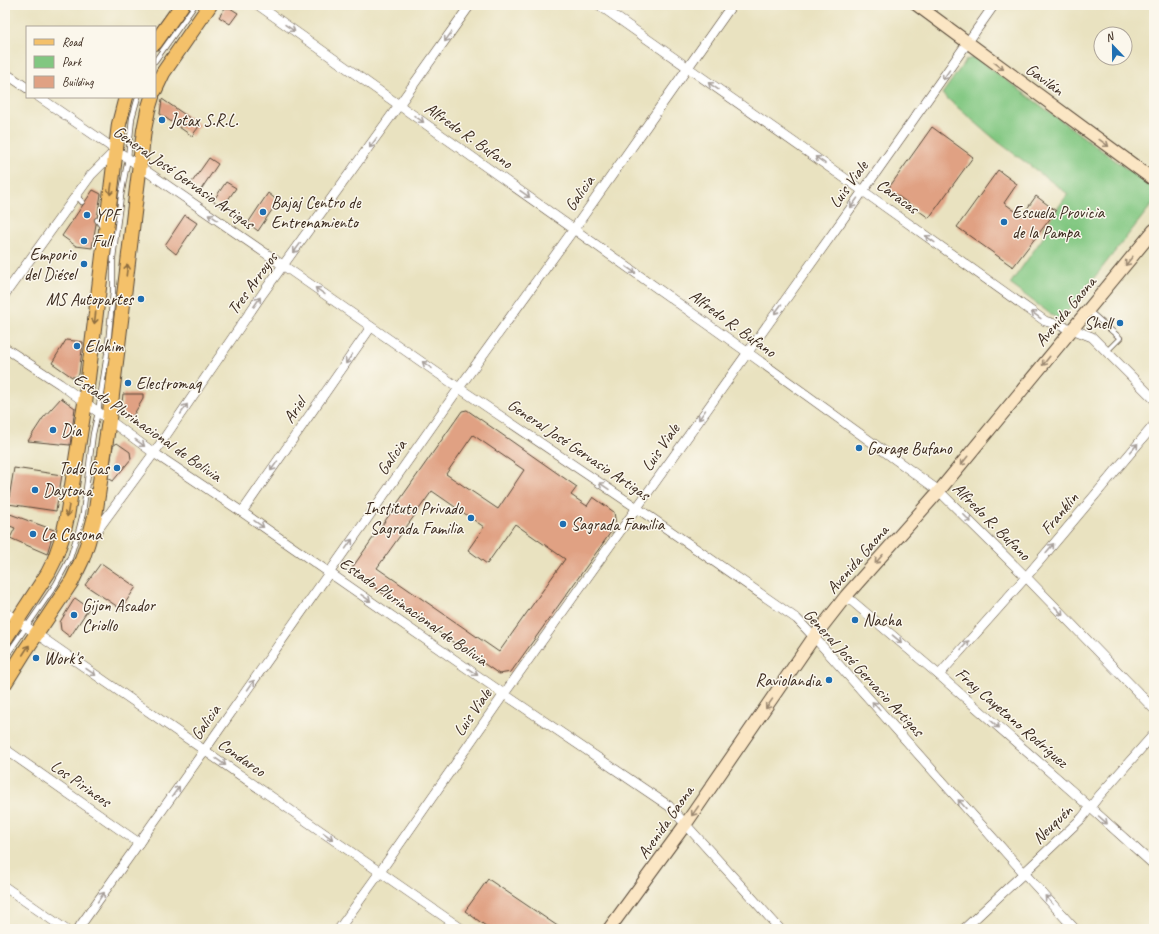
<svg xmlns="http://www.w3.org/2000/svg" width="1159" height="934" font-family="Caveat,sans-serif">
	<rect width="100%" height="100%" fill="#fbf7ec"/>
	<filter id="ink" filterUnits="userSpaceOnUse"><feTurbulence type="fractalNoise" baseFrequency=".025" numOctaves="2"/><feDisplacementMap in="SourceGraphic" scale="8" xChannelSelector="R" yChannelSelector="G"/><feConvolveMatrix kernelMatrix="1 2 1 2 8 2 1 2 1" color-interpolation-filters="sRGB"/></filter>
	<filter id="wash" filterUnits="userSpaceOnUse"><feTurbulence type="fractalNoise" baseFrequency=".012" numOctaves="4" result="noise"/><feDisplacementMap in="SourceGraphic" scale="16" xChannelSelector="R" yChannelSelector="G"/><feGaussianBlur stdDeviation="0.9" result="paint"/><feColorMatrix in="noise" values="0 0 0 0 0 0 0 0 0 0 0 0 0 0 0 0 0 1.4 0 .05"/><feComposite in="paint" operator="in"/></filter>
	<g filter="url(#wash)">
		<rect width="100%" height="100%" fill="#e9e2c0"/>
		<!-- green -->
		<path fill="#81c781" stroke="#5e7850" d="M972,58l7,2 175,129v13l-94,119 -50,-37 37,-52 -4,-4 25,-34 -71,-53 -55,-47 24,-34z"/>
		<g id="blocks">
			<!-- building -->
			<g fill="#e0a183" fill-rule="evenodd">
				<path d="M225,8h5l8,5 -8,11 -11,-7z"/>
				<path d="M162,99l38,26 -8,11 -32,-22z"/>
				<path d="M932,127l41,30 -44,61 -41,-29z"/>
				<path d="M209,158l9,6 -18,27 -10,-6z"/>
				<path d="M998,170l19,14 -13,19 18,13 14,-20 20,15 -43,56 -56,-40z"/>
				<path d="M226,182l10,6 -13,19 -10,-6z"/>
				<path d="M93,190l8,4 -9,54 -16,-2 -14,-10z"/>
				<path d="M268,193l10,8 -20,30 -10,-8z"/>
				<path d="M185,215l12,8 -21,31 -11,-9z"/>
				<path d="M66,340l17,2 -4,32 -3,3h-4l-20,-14z"/>
				<path d="M123,394h20v5l-12,20 -10,-8z"/>
				<path d="M61,398l14,10 -5,37 -42,-4 15,-23z"/>
				<path d="M467,410l110,77 -6,8 16,11 6,-9 21,15 2,13 -105,147 -12,2 -144,-100 -3,-6 110,-157zM473,435l51,35 -26,39 -52,-35zM432,491l52,36 -16,23 19,14 28,-40 50,35 -66,93 -122,-84z"/>
				<path d="M117,443l13,9 1,7 -18,22 -5,-3 5,-32z"/>
				<path d="M14,468l48,7 -6,36 -48,-7z"/>
				<path d="M10,514l44,16 -7,24 -37,-16 5,-10 -10,-4v-2z"/>
				<path d="M101,563l35,24 -15,22 -36,-24z"/>
				<path d="M75,598l14,10 -19,29 -9,-7 -1,-8z"/>
				<path d="M488,879l74,50h-72l-25,-18z"/>
			</g>
		</g>
	</g>
	<g filter="url(#ink)">
		<use href="#blocks" fill-opacity="0" stroke="#554636" stroke-width="1"/>
		<g fill="none" stroke-linecap="round" stroke-linejoin="round">
			<defs>
				<g id="lane">
					<path d="M155,61l40,-56"/>
					<path d="M76,195l6,7"/>
					<path d="M97,220l6,8"/>
					<path d="M1089,311l31,27 -14,14"/>
					<path d="M5,658l51,-74 14,-26 9,-29 4,-16 10,-79 5,-22 9,-58 6,-62v-34l8,-62 7,-38 4,-40 6,-21"/>
				</g>
				<g id="street">
					<path d="M258,5l489,347 192,139 87,86 128,132"/>
					<path d="M599,5l264,186 182,130 27,8 20,8 62,62"/>
					<path d="M5,73l22,15"/>
					<path d="M39,97l245,169 175,122 178,120 160,111 17,18 210,236 51,56"/>
					<path d="M5,294l86,-119 25,-25"/>
					<path d="M5,348l55,36 94,69 88,59 262,182 165,112 111,123"/>
					<path d="M242,512l129,-185"/>
					<path d="M93,536l61,-83 109,-160 136,-188 71,-100"/>
					<path d="M846,596l93,79 134,117 81,73"/>
					<path d="M5,612l457,317"/>
					<path d="M939,675l87,-98 128,-152"/>
					<path d="M5,749l134,94"/>
					<path d="M5,887l60,42"/>
					<path d="M78,929l126,-178 255,-363 115,-159 158,-224"/>
					<path d="M339,929l41,-57 124,-178 359,-503 131,-186"/>
					<path d="M964,929l60,-56 58,-55 17,-22 55,-62"/>
				</g>
				<g id="secondary">
					<path d="M917,5l237,175"/>
					<path d="M609,929l76,-104 129,-188 32,-41 93,-105 215,-261"/>
				</g>
				<g id="primary">
					<path d="M155,43l27,-38"/>
					<path d="M155,90l8,-17 47,-68"/>
					<path d="M5,639l43,-66 6,-12 9,-26 4,-18 18,-114 34,-279 7,-27"/>
					<path d="M5,683l20,-32 47,-70 10,-21 6,-18 7,-26 14,-96 35,-290 4,-20 4,-13"/>
				</g>
			</defs>
			<!-- lane casing -->
			<use href="#lane" stroke="#554636" stroke-width="6"/>
			<!-- street casing -->
			<use href="#street" stroke="#554636" stroke-width="10"/>
			<!-- secondary casing -->
			<use href="#secondary" stroke="#554636" stroke-width="14"/>
			<!-- primary casing -->
			<use href="#primary" stroke="#554636" stroke-width="16"/>
			<!-- lane -->
			<use href="#lane" stroke="#fff" stroke-width="4.5"/>
			<!-- street -->
			<use href="#street" stroke="#fff" stroke-width="9"/>
			<!-- secondary -->
			<use href="#secondary" stroke="#fbe6c4" stroke-width="12"/>
			<!-- primary -->
			<use href="#primary" stroke="#f4c16b" stroke-width="14"/>
		</g>
		<!-- one-way arrows -->
		<defs><path id="oneway-shaft" d="M-6 0H5M1.5-3L5.5 0L1.5 3" fill="none" stroke-width="1.6" stroke-linecap="round" stroke-linejoin="round"/></defs>
		<g stroke="#a79f9a">
			<use href="#oneway-shaft" transform="translate(290 28) rotate(35)"/>
			<use href="#oneway-shaft" transform="translate(448 37) rotate(125)"/>
			<use href="#oneway-shaft" transform="translate(946 75) rotate(125)"/>
			<use href="#oneway-shaft" transform="translate(713 86) rotate(-145)"/>
			<use href="#oneway-shaft" transform="translate(419 119) rotate(35)"/>
			<use href="#oneway-shaft" transform="translate(373 143) rotate(126)"/>
			<use href="#oneway-shaft" transform="translate(820 160) rotate(-145)"/>
			<use href="#oneway-shaft" transform="translate(525 194) rotate(35)"/>
			<use href="#oneway-shaft" transform="translate(854 203) rotate(126)"/>
			<use href="#oneway-shaft" transform="translate(213 217) rotate(-146)"/>
			<use href="#oneway-shaft" transform="translate(930 239) rotate(-144)"/>
			<use href="#oneway-shaft" transform="translate(297 248) rotate(126)"/>
			<use href="#oneway-shaft" transform="translate(631 270) rotate(35)"/>
			<use href="#oneway-shaft" transform="translate(320 291) rotate(-145)"/>
			<use href="#oneway-shaft" transform="translate(257 302) rotate(-56)"/>
			<use href="#oneway-shaft" transform="translate(778 309) rotate(126)"/>
			<use href="#oneway-shaft" transform="translate(1036 315) rotate(-144)"/>
			<use href="#oneway-shaft" transform="translate(349 359) rotate(125)"/>
			<use href="#oneway-shaft" transform="translate(427 365) rotate(-145)"/>
			<use href="#oneway-shaft" transform="translate(184 409) rotate(-56)"/>
			<use href="#oneway-shaft" transform="translate(702 415) rotate(125)"/>
			<use href="#oneway-shaft" transform="translate(140 443) rotate(36)"/>
			<use href="#oneway-shaft" transform="translate(1134 448) rotate(-50)"/>
			<use href="#oneway-shaft" transform="translate(274 466) rotate(125)"/>
			<use href="#oneway-shaft" transform="translate(604 486) rotate(-146)"/>
			<use href="#oneway-shaft" transform="translate(967 518) rotate(45)"/>
			<use href="#oneway-shaft" transform="translate(259 524) rotate(35)"/>
			<use href="#oneway-shaft" transform="translate(349 544) rotate(-55)"/>
			<use href="#oneway-shaft" transform="translate(1050 548) rotate(-50)"/>
			<use href="#oneway-shaft" transform="translate(366 598) rotate(35)"/>
			<use href="#oneway-shaft" transform="translate(1059 611) rotate(46)"/>
			<use href="#oneway-shaft" transform="translate(897 639) rotate(40)"/>
			<use href="#oneway-shaft" transform="translate(965 645) rotate(-48)"/>
			<use href="#oneway-shaft" transform="translate(91 672) rotate(35)"/>
			<use href="#oneway-shaft" transform="translate(473 672) rotate(35)"/>
			<use href="#oneway-shaft" transform="translate(251 685) rotate(-55)"/>
			<use href="#oneway-shaft" transform="translate(876 706) rotate(-132)"/>
			<use href="#oneway-shaft" transform="translate(995 724) rotate(41)"/>
			<use href="#oneway-shaft" transform="translate(221 762) rotate(35)"/>
			<use href="#oneway-shaft" transform="translate(176 791) rotate(-55)"/>
			<use href="#oneway-shaft" transform="translate(962 804) rotate(-132)"/>
			<use href="#oneway-shaft" transform="translate(1103 820) rotate(42)"/>
			<use href="#oneway-shaft" transform="translate(328 836) rotate(35)"/>
			<use href="#oneway-shaft" transform="translate(101 897) rotate(-55)"/>
			<use href="#oneway-shaft" transform="translate(1049 900) rotate(-132)"/>
		</g>
		<g stroke="#9b8871">
			<use href="#oneway-shaft" transform="translate(999 66) rotate(37)"/>
			<use href="#oneway-shaft" transform="translate(1104 143) rotate(36)"/>
			<use href="#oneway-shaft" transform="translate(1129 261) rotate(129)"/>
			<use href="#oneway-shaft" transform="translate(1046 361) rotate(129)"/>
			<use href="#oneway-shaft" transform="translate(964 461) rotate(129)"/>
			<use href="#oneway-shaft" transform="translate(879 559) rotate(132)"/>
			<use href="#oneway-shaft" transform="translate(769 704) rotate(125)"/>
			<use href="#oneway-shaft" transform="translate(695 811) rotate(125)"/>
		</g>
		<g stroke="#8e6e41">
			<use href="#oneway-shaft" transform="translate(111 189) rotate(98)"/>
			<use href="#oneway-shaft" transform="translate(127 270) rotate(-83)"/>
			<use href="#oneway-shaft" transform="translate(95 318) rotate(97)"/>
			<use href="#oneway-shaft" transform="translate(68 511) rotate(99)"/>
			<use href="#oneway-shaft" transform="translate(26 650) rotate(-57)"/>
		</g>
	</g>
	<!-- markers -->
	<g fill="#1f6fb2" stroke="#fbf7ec" stroke-width="1.5">
		<circle cx="162" cy="120" r="4"/>
		<circle cx="263" cy="212" r="4"/>
		<circle cx="87" cy="215" r="4"/>
		<circle cx="1004" cy="222" r="4"/>
		<circle cx="84" cy="241" r="4"/>
		<circle cx="84" cy="264" r="4"/>
		<circle cx="141" cy="299" r="4"/>
		<circle cx="1120" cy="323" r="4"/>
		<circle cx="77" cy="346" r="4"/>
		<circle cx="128" cy="383" r="4"/>
		<circle cx="53" cy="430" r="4"/>
		<circle cx="859" cy="448" r="4"/>
		<circle cx="117" cy="468" r="4"/>
		<circle cx="35" cy="490" r="4"/>
		<circle cx="471" cy="518" r="4"/>
		<circle cx="563" cy="524" r="4"/>
		<circle cx="33" cy="534" r="4"/>
		<circle cx="74" cy="615" r="4"/>
		<circle cx="855" cy="620" r="4"/>
		<circle cx="36" cy="658" r="4"/>
		<circle cx="829" cy="680" r="4"/>
	</g>
	<g text-anchor="middle" stroke-width="3" stroke-linejoin="round" paint-order="stroke">
		<!-- street labels -->
		<g font-size="17" fill="#3b2a1e" stroke="#fbf7ec">
			<text transform="translate(1045 79) rotate(36)" y="6">Gavilán</text>
			<text transform="translate(469 135) rotate(35)" y="6">Alfredo R. Bufano</text>
			<text transform="translate(184 177) rotate(35)" y="6">General José Gervasio Artigas</text>
			<text transform="translate(848 184) rotate(-54)" y="6">Luis Viale</text>
			<text transform="translate(579 193) rotate(-55)" y="6">Galicia</text>
			<text transform="translate(898 196) rotate(36)" y="6">Caracas</text>
			<text transform="translate(252 283) rotate(-54)" y="6">Tres Arroyos</text>
			<text transform="translate(1065 311) rotate(-50)" y="6">Avenida Gaona</text>
			<text transform="translate(733 323) rotate(36)" y="6">Alfredo R. Bufano</text>
			<text transform="translate(294 410) rotate(-55)" y="6">Ariel</text>
			<text transform="translate(148 427) rotate(35)" y="6">Estado Plurinacional de Bolivia</text>
			<text transform="translate(660 447) rotate(-55)" y="6">Luis Viale</text>
			<text transform="translate(579 449) rotate(34)" y="6">General José Gervasio Artigas</text>
			<text transform="translate(391 457) rotate(-55)" y="6">Galicia</text>
			<text transform="translate(1059 513) rotate(-50)" y="6">Franklin</text>
			<text transform="translate(992 521) rotate(45)" y="6">Alfredo R. Bufano</text>
			<text transform="translate(857 559) rotate(-49)" y="6">Avenida Gaona</text>
			<text transform="translate(414 611) rotate(35)" y="6">Estado Plurinacional de Bolivia</text>
			<text transform="translate(864 672) rotate(47)" y="6">General José Gervasio Artigas</text>
			<text transform="translate(472 712) rotate(-55)" y="6">Luis Viale</text>
			<text transform="translate(1012 717) rotate(41)" y="6">Fray Cayetano Rodríguez</text>
			<text transform="translate(205 722) rotate(-55)" y="6">Galicia</text>
			<text transform="translate(242 757) rotate(35)" y="6">Condarco</text>
			<text transform="translate(81 783) rotate(35)" y="6">Los Pirineos</text>
			<text transform="translate(665 822) rotate(-55)" y="6">Avenida Gaona</text>
			<text transform="translate(1052 824) rotate(-44)" y="6">Neuquén</text>
		</g>
		<!-- poi labels -->
		<g font-size="17" fill="#3b2a1e" stroke="#fbf7ec" text-anchor="start">
			<text x="170" y="126">Jotax S.R.L.</text>
			<text x="271" y="208">Bajaj Centro de<tspan x="271" dy="20">Entrenamiento</tspan></text>
			<text x="1012" y="218">Escuela Provicia<tspan x="1012" dy="20">de la Pampa</tspan></text>
			<text x="95" y="221">YPF</text>
			<text x="92" y="247">Full</text>
			<text x="76" y="260" text-anchor="end">Emporio<tspan x="76" dy="20">del Diésel</tspan></text>
			<text x="133" y="305" text-anchor="end">MS Autopartes</text>
			<text x="1112" y="329" text-anchor="end">Shell</text>
			<text x="85" y="352">Elohim</text>
			<text x="136" y="389">Electromaq</text>
			<text x="61" y="436">Dia</text>
			<text x="867" y="454">Garage Bufano</text>
			<text x="109" y="474" text-anchor="end">Todo Gas</text>
			<text x="43" y="496">Daytona</text>
			<text x="463" y="514" text-anchor="end">Instituto Privado<tspan x="463" dy="20">Sagrada Familia</tspan></text>
			<text x="571" y="530">Sagrada Familia</text>
			<text x="41" y="540">La Casona</text>
			<text x="82" y="611">Gijon Asador<tspan x="82" dy="20">Criollo</tspan></text>
			<text x="863" y="626">Nacha</text>
			<text x="44" y="664">Work's</text>
			<text x="821" y="686" text-anchor="end">Raviolandia</text>
		</g>
	</g>
	<!-- margin -->
	<rect width="1159" height="934" fill="none" stroke="#fbf7ec" stroke-width="20"/>
	<!-- legend -->
	<rect x="26" y="26" width="130" height="72" fill="#fbf7ec" stroke="#aea59a"/>
	<rect x="34" y="39" width="20" height="6" fill="#f4c16b" stroke="#aea59a"/>
	<text x="62" y="46" font-size="12" fill="#3b2a1e">Road</text>
	<rect x="34" y="56" width="20" height="12" fill="#81c781" stroke="#aea59a"/>
	<text x="62" y="66" font-size="12" fill="#3b2a1e">Park</text>
	<rect x="34" y="76" width="20" height="12" fill="#e0a183" stroke="#aea59a"/>
	<text x="62" y="86" font-size="12" fill="#3b2a1e">Building</text>
	<!-- north arrow -->
	<g transform="translate(1113 46) rotate(338)"><circle r="19" fill="#fbf7ec" stroke="#aea59a"/>
	<path d="M0-3L7 15L0 10L-7 15Z" fill="#1f6fb2"/>
	<text y="-6" font-size="11" font-weight="bold" text-anchor="middle" fill="#3b2a1e">N</text>
	</g>
</svg>
